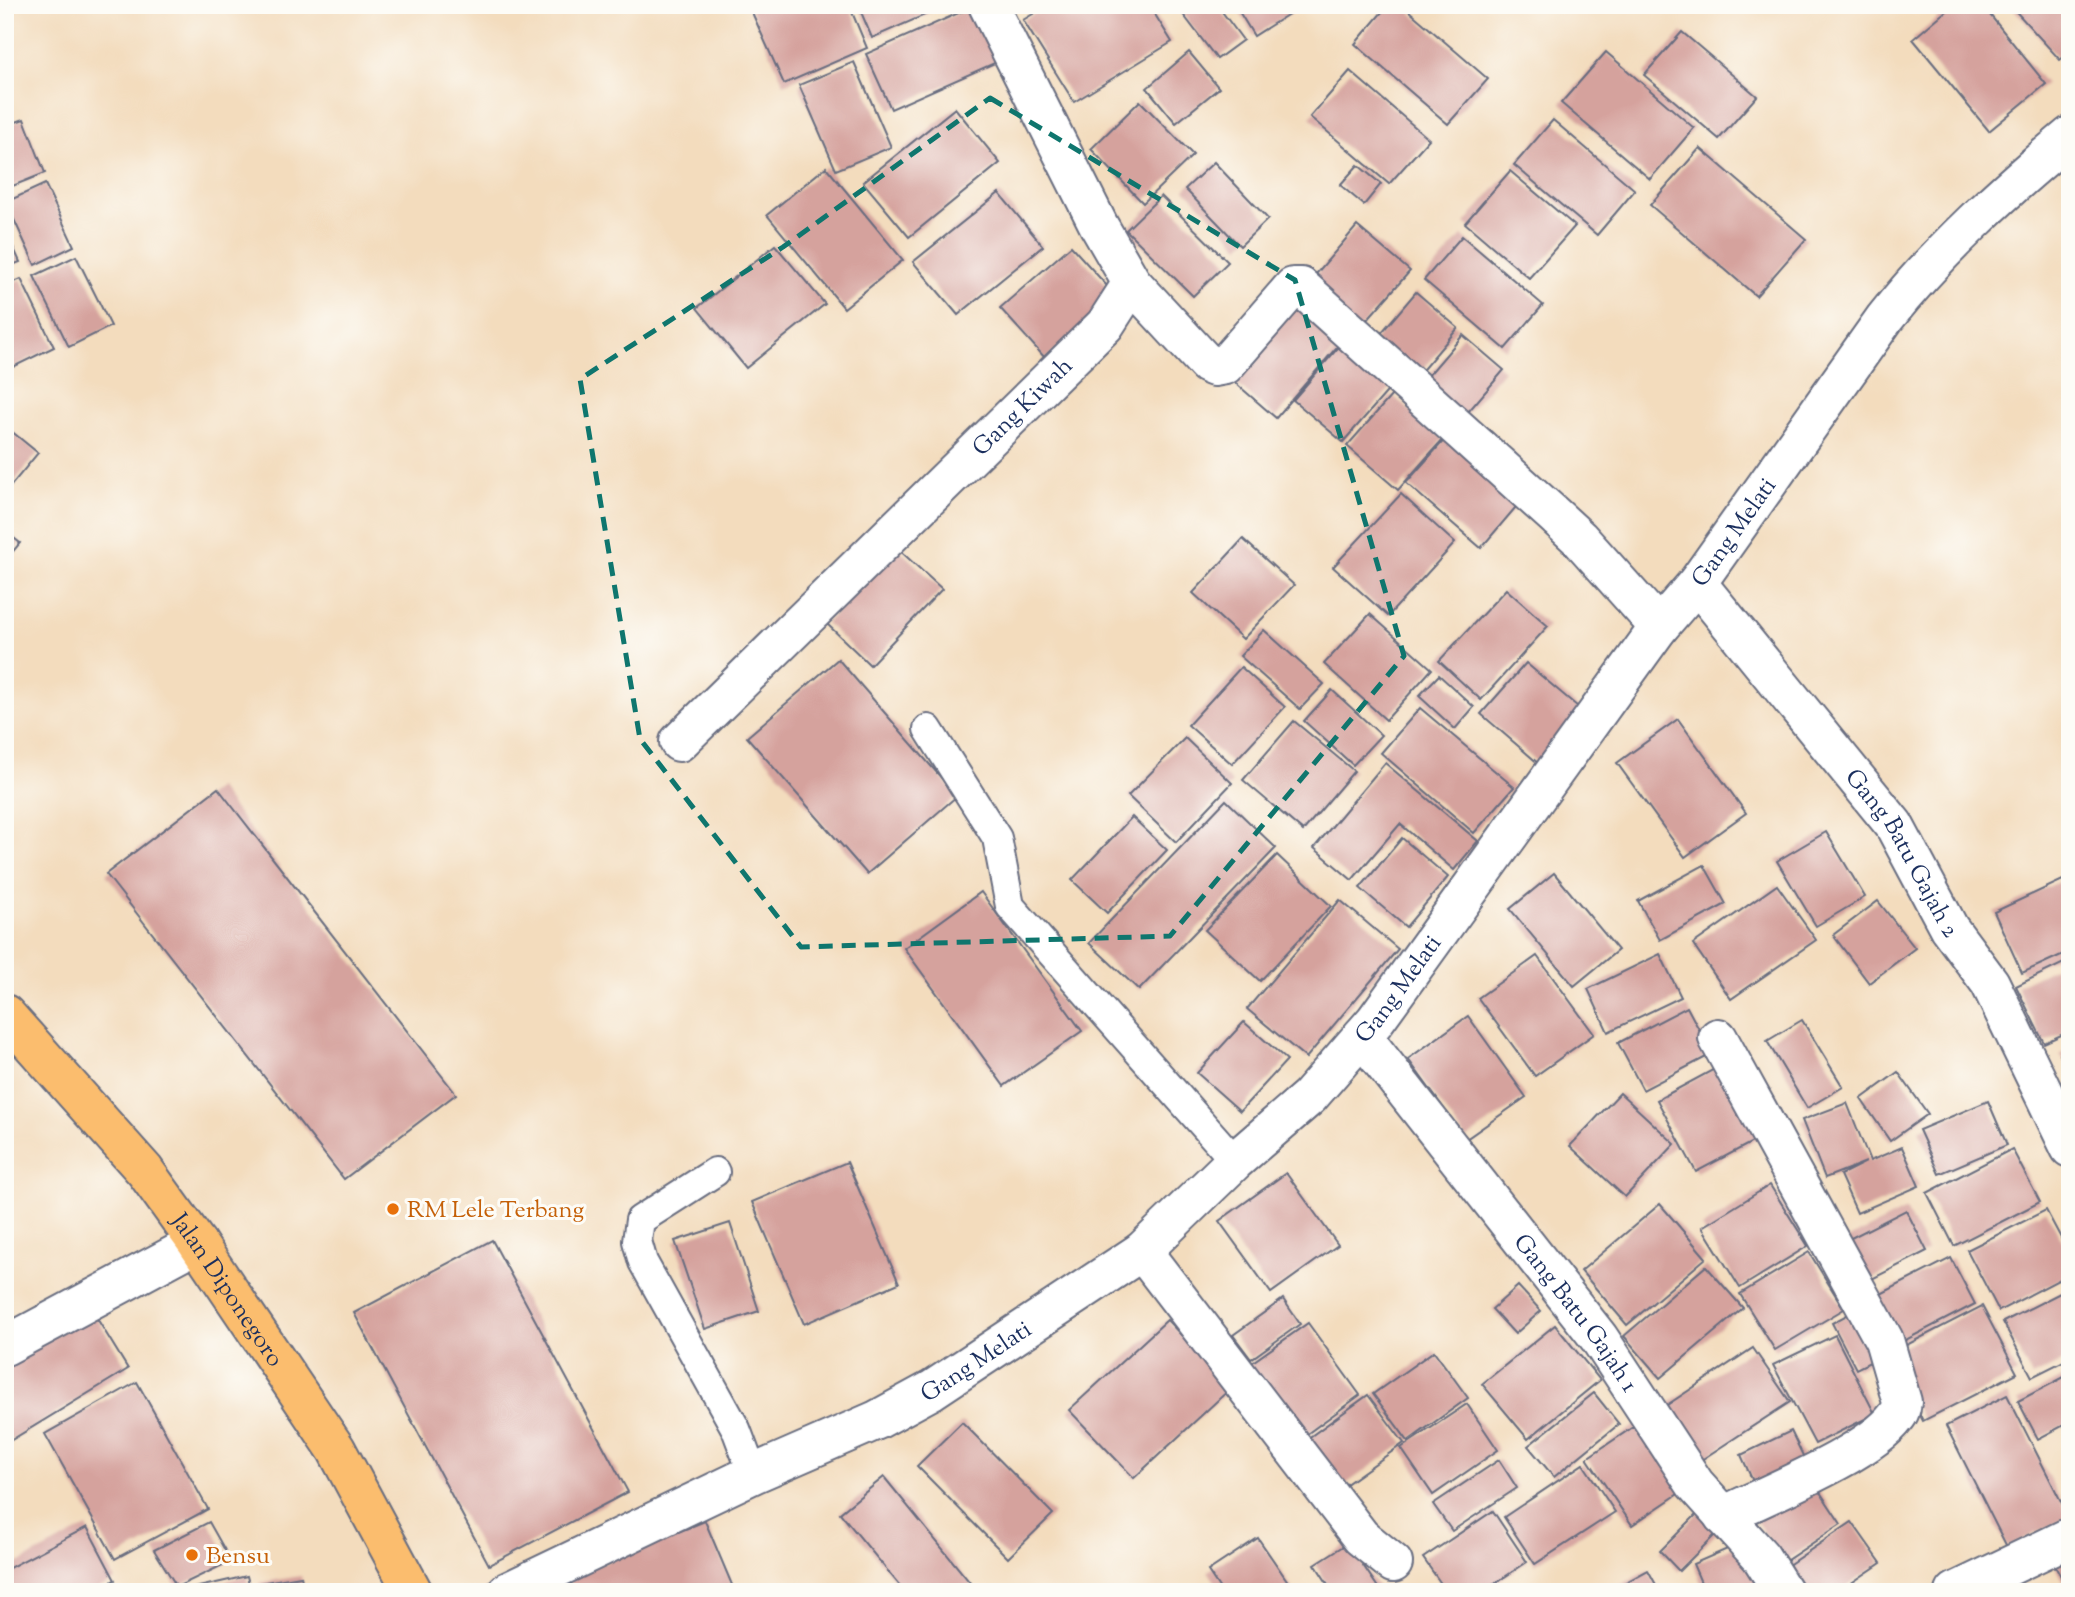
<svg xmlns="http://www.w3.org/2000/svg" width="2075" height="1597" font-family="'Sorts Mill Goudy',serif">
	<rect width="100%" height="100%" fill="#fdfcf7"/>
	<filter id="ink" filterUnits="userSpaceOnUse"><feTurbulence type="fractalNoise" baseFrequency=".0143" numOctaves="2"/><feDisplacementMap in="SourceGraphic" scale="14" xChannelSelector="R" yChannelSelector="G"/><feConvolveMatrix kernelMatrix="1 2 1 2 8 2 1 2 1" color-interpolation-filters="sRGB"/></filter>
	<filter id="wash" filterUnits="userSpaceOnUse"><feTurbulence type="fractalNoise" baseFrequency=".00686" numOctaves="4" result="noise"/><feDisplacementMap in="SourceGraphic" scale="28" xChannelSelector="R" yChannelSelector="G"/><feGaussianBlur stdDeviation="1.57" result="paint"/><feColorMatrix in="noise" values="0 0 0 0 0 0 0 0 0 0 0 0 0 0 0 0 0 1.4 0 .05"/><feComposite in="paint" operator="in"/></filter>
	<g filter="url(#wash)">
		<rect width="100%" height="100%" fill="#f3dcbd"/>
		<g id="blocks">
			<!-- building -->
			<g fill="#d5a29d">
				<path d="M757,5h92l18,43 -83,36 -34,-76z"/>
				<path d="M858,5h74l2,6 -62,27z"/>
				<path d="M1048,5h101l23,37 -98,60 -51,-82z"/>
				<path d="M1192,5h25l26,35 -26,19 -35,-46z"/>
				<path d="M1235,5h68l-49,31z"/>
				<path d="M1388,5h14l86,74 -40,45 -93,-80z"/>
				<path d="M1953,5h29l64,79 -57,47 -76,-92z"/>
				<path d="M2010,5h60v47l-10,8z"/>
				<path d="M972,7l25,55 -106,47 -25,-55z"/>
				<path d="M1682,32l75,64 -38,43 -75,-64z"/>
				<path d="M1189,52l30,36 -43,35 -29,-35z"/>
				<path d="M1606,52l88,76 -44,51 -89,-76z"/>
				<path d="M854,62l37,85 -55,23 -37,-85z"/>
				<path d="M1350,71l79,68 -40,45 -79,-67z"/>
				<path d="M1140,101l53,54 -50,48 -52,-54z"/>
				<path d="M955,108l45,55 -91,74 -46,-55z"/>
				<path d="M24,119l21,54 -40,16v-63z"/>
				<path d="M1553,120l82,70 -38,45 -83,-70z"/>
				<path d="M1700,148l106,91 -50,57 -106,-91z"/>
				<path d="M1214,162l54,57 -28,27 -55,-57z"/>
				<path d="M1358,165l23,19 -17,21 -24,-20z"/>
				<path d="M826,167l77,93 -59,48 -77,-93z"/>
				<path d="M1510,171l65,55 -46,52 -64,-55z"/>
				<path d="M45,184l29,62 -39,19 -29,-63z"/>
				<path d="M999,193l44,53 -85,69 -45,-53z"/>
				<path d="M1161,196l67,66 -35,34 -67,-66z"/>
				<path d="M1357,226l53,45 -53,60 -52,-44z"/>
				<path d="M5,229l15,33 -15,6z"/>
				<path d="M1462,236l81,69 -38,44 -81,-69z"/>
				<path d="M775,245l50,59 -79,64 -49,-60z"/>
				<path d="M1071,246l46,51 -71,62 -46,-51z"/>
				<path d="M76,256l35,70 -42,21 -35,-71z"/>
				<path d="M21,279l33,68 -49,24v-85z"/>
				<path d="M1416,292l42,36 -45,53 -42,-36z"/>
				<path d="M1291,297l51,44 -66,77 -51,-44z"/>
				<path d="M1463,335l41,35 -48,56 -41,-35z"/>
				<path d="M1343,342l50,43 -50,57 -50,-42z"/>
				<path d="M1392,395l51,44 -45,51 -51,-44z"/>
				<path d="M5,426l33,27 -33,40z"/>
				<path d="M1447,437l74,64 -40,47 -75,-65z"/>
				<path d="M1401,494l54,49 -67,73 -55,-49z"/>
				<path d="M5,531l15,12 -15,18z"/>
				<path d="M1243,539l51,46 -51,54 -50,-46z"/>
				<path d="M897,548l45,41 -72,76 -44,-42z"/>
				<path d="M1506,589l42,37 -67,74 -42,-39z"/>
				<path d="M1370,614l62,55 -46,51 -62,-56z"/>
				<path d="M1264,630l60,54 -24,25 -60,-53z"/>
				<path d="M838,659l119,137 -90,78 -120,-137z"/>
				<path d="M1526,663l58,49 -45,52 -58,-50z"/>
				<path d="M1241,667l44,40 -53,57 -44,-39z"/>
				<path d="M1439,675l35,32 -19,22 -36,-33z"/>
				<path d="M1332,690l49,45 -28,30 -49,-44z"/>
				<path d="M1420,708l94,79 -40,46 -93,-80z"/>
				<path d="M1678,719l68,94 -61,44 -68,-94z"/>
				<path d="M1294,721l60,50 -51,60 -60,-51z"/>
				<path d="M1185,738l47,45 -56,59 -48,-46z"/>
				<path d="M1385,763l93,78 -24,29 -54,-46 -48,56 -38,-32z"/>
				<path d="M218,788l238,306 -112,85 -238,-305z"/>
				<path d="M1226,800l50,48 -137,142 -50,-47z"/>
				<path d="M1132,817l35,33 -60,63 -35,-33z"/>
				<path d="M1826,832l39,65 -49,29 -39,-65z"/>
				<path d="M1402,838l46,39 -42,50 -46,-39z"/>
				<path d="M1277,855l54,51 -71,75 -55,-51z"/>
				<path d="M1704,865l22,39 -66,36 -22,-39z"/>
				<path d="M1554,873l64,77 -44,36 -64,-77z"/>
				<path d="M2067,878l3,5v68l-48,22 -28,-61z"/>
				<path d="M1777,885l39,55 -85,59 -38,-55z"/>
				<path d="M981,892l101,139 -78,55 -100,-138z"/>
				<path d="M1340,900l58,49 -92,109 -59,-49z"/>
				<path d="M1878,901l37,47 -46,35 -36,-48z"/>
				<path d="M1660,954l21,43 -73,35 -20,-43z"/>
				<path d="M1537,956l57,78 -59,42 -57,-78z"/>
				<path d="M2070,960v71l-26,12 -28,-57z"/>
				<path d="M1687,1007l25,47 -69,36 -25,-47z"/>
				<path d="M1468,1016l58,81 -60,42 -58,-80z"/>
				<path d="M1802,1020l41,67 -36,21 -40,-67z"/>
				<path d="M1244,1022l43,38 -47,51 -43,-38z"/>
				<path d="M2070,1048v22l-10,-15z"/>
				<path d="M1720,1066l40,72 -64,34 -39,-72z"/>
				<path d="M1898,1072l30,42 -38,27 -29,-42z"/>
				<path d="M1620,1093l55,51 -50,53 -55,-51z"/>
				<path d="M1988,1101l19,44 -68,29 -20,-44z"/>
				<path d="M1847,1103l23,58 32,-14 17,39 -62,27 -17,-38 26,-13 -41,16 -23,-58z"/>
				<path d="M2012,1149l28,53 -86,44 -27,-53z"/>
				<path d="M847,1162l52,121 -95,41 -52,-122z"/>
				<path d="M1286,1173l52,72 -67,48 -52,-72z"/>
				<path d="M1770,1185l38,61 -68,42 -38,-61z"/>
				<path d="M1660,1204l46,54 -79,67 -46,-54z"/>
				<path d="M1906,1210l21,41 -61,31 -21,-41z"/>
				<path d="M2046,1210l24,45v19l-71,37 -32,-61z"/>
				<path d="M730,1223l29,88 -54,18 -30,-88z"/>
				<path d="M492,1240l136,252 -139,73 -135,-252z"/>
				<path d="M1809,1252l35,57 -69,41 -35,-56z"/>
				<path d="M1951,1258l24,46 -77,40 -25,-46z"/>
				<path d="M1706,1266l37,42 -83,70 -36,-42z"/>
				<path d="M1518,1286l23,25 -26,23 -23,-25z"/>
				<path d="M2070,1288v70l-38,19 -29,-55z"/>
				<path d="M1283,1299l17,25 -49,35 -18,-24z"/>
				<path d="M1982,1306l35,67 -94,48 -34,-67z"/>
				<path d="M1858,1309l24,47 -26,13 -24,-46z"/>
				<path d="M93,1312l35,57 -120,73 -3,-5v-72z"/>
				<path d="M1167,1320l64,68 -97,90 -65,-68z"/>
				<path d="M1308,1323l52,72 -60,44 -53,-73z"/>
				<path d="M1555,1325l45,55 -72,59 -46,-55z"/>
				<path d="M1835,1335l40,79 -60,30 -42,-79z"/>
				<path d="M1753,1348l37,54 -101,66 -37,-53z"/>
				<path d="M1434,1351l34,47 -60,43 -35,-47z"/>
				<path d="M2070,1374v48l-32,17 -20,-38z"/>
				<path d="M137,1382l71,127 -93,50 -70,-125z"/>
				<path d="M1594,1393l25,31 -65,53 -26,-31z"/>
				<path d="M1368,1395l36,48 -62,44 -35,-48z"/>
				<path d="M2007,1395l62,122 -62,30 -61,-121z"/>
				<path d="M1467,1404l31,46 -65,45 -32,-47z"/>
				<path d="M1645,1419l45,67 -58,39 -45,-67z"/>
				<path d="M962,1422l91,92 -45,44 -91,-92z"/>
				<path d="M1791,1431l16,33 -51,24 -15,-33z"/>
				<path d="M1499,1460l18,28 -65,43 -19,-27z"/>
				<path d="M1583,1464l32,48 -80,52 -31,-47z"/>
				<path d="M884,1477l88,108 -9,7h-58l-65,-79z"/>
				<path d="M1810,1477l31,47 -57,38 -32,-47z"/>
				<path d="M1705,1506l19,20 -45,45 -19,-20z"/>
				<path d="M1493,1511l34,51 -45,30h-35l-24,-34z"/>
				<path d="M705,1521l30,71h-161l-6,-15z"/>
				<path d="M209,1522l22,39 -54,26 -23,-37z"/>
				<path d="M1852,1522l29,41 -43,29h-46l-14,-20z"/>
				<path d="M87,1527l28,53 -23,12h-87v-22z"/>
				<path d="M1258,1538l37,54h-73l-14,-21z"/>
				<path d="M1348,1543l33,49h-48l-18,-28z"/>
				<path d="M1741,1543l21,49h-57l-12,-28z"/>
				<path d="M2070,1550v42h-1l-17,-33z"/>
				<path d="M1648,1570l12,22h-52z"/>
				<path d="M247,1576l4,16h-70v-1z"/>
				<path d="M301,1576l3,16h-43l-2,-9z"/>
			</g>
		</g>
	</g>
	<g filter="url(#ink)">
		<use href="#blocks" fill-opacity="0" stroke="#676c7f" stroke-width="2"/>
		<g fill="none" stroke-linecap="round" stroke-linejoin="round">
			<defs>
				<g id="lane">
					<path d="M928,729l69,109 13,68 225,255"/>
					<path d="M715,1172l-75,48 -3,21 6,21 93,167 17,45"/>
				</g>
				<g id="street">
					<path d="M988,5l111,221 33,57 75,81 7,3 11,-2 68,-78h8l253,228 26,24 79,88"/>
					<path id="s1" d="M1697,583l197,242 55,103 41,55 80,165"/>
					<path id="s2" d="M679,742l426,-417 27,-42"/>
					<path id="s3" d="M1362,1036l237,302 96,146 66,73 22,35"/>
					<path d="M1718,1038l166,302 18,62c-1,6 -2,11 -6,15 -27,37 -129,77 -173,99"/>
					<path d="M1142,1251l219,286 32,26"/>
					<path d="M5,1346l192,-103"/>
					<path id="s4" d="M507,1592l246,-118 124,-54 55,-30 210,-139 93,-90 74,-64 66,-76 284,-394 38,-44 188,-265c54,-68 118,-126 185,-182"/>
					<path d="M1955,1592l115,-55"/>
				</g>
				<g id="primary">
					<path id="s5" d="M5,1014l140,157 52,72 139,206 77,143"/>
				</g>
			</defs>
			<!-- lane casing -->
			<use href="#lane" stroke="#676c7f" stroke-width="32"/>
			<!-- street casing -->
			<use href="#street" stroke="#676c7f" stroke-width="42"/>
			<!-- primary casing -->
			<use href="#primary" stroke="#676c7f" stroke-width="42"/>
			<!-- lane -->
			<use href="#lane" stroke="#fff" stroke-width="28"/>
			<!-- street -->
			<use href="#street" stroke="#fff" stroke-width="38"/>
			<!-- primary -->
			<use href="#primary" stroke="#fbbd6e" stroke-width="38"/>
		</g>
	</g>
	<!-- marked area -->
	<path fill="none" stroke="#0f766e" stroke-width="5" stroke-dasharray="14 9" stroke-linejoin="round" d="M990,98l305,182 109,376 -234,280 -369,11 -161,-208 -60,-360 203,-132z"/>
	<!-- markers -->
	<g fill="#e8710a" stroke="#fdfcf7" stroke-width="2.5">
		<circle cx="393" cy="1209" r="7"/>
		<circle cx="192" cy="1555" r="7"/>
	</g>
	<g text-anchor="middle" stroke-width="6" stroke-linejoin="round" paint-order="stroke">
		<!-- street labels -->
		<g font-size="24" fill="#1b2f5e" stroke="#fdfcf7">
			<text dy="8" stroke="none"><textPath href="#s2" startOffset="480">Gang Kiwah</textPath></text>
			<text dy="8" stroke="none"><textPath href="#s4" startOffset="1657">Gang Melati</textPath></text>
			<text dy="8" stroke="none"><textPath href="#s1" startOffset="340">Gang Batu Gajah 2</textPath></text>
			<text dy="8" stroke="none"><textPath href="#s4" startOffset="1090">Gang Melati</textPath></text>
			<text dy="8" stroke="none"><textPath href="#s5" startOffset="355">Jalan Diponegoro</textPath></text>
			<text dy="8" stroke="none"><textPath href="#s3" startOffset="350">Gang Batu Gajah 1</textPath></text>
			<text dy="8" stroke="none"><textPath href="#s4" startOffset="523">Gang Melati</textPath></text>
		</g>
		<!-- food labels -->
		<g font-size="24" fill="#c56008" stroke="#fdfcf7" text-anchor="start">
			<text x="407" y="1217">RM Lele Terbang</text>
			<text x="206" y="1563">Bensu</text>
		</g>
	</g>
	<!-- margin -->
	<rect width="2075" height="1597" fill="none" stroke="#fdfcf7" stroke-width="28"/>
</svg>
